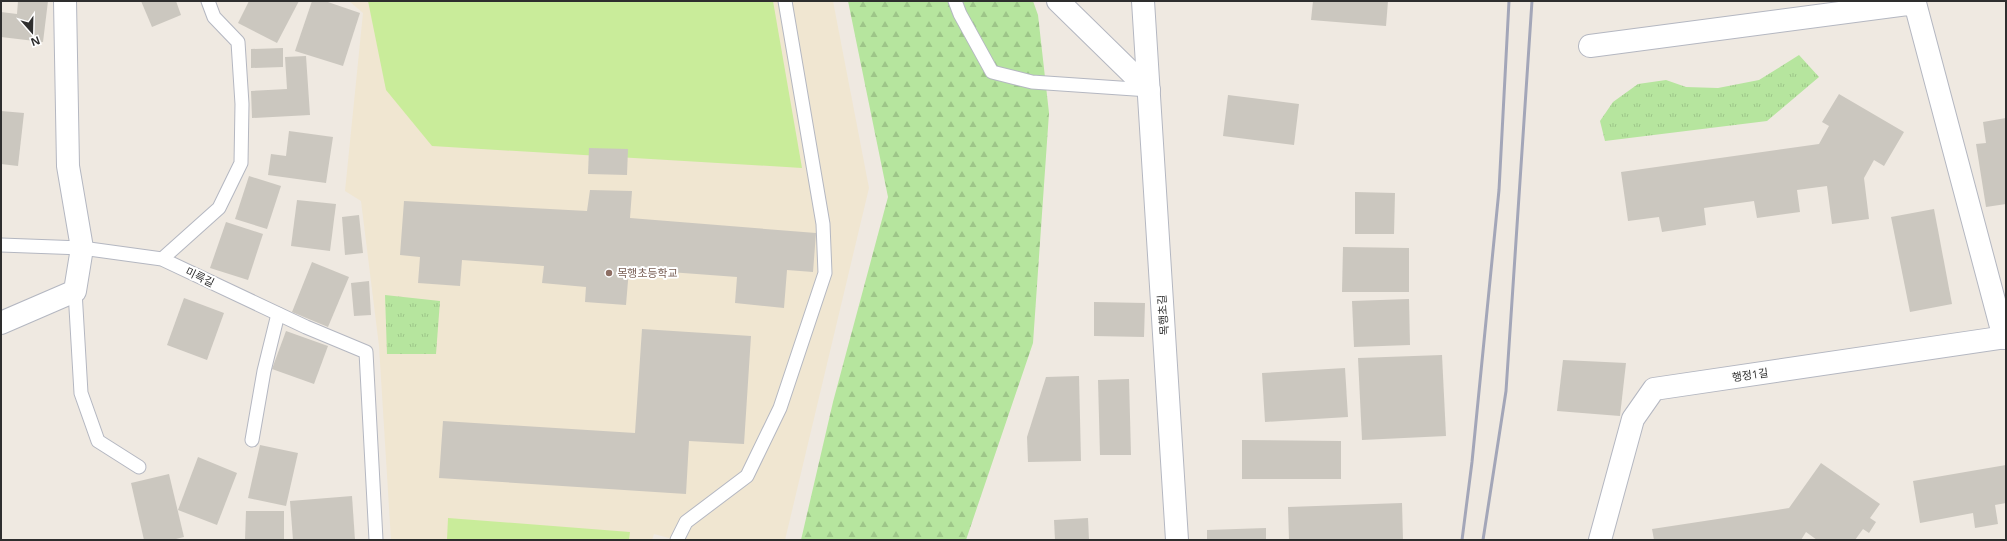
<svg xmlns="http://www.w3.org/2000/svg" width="2007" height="541" font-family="'Open Sans','Noto Sans KR',sans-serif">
	<defs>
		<pattern id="forest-firs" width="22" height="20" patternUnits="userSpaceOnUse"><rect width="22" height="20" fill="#b6e59e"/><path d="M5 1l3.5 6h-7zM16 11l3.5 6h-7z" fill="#9dc588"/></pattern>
		<pattern id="park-tufts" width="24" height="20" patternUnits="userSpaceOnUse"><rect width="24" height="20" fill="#b6e59e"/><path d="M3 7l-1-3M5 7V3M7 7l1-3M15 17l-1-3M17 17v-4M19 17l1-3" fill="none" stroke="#9dc588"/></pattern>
	</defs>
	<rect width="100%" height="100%" fill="#efe9e1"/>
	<!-- education -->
	<path fill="#f0e6d1" d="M349,1h484l36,187 -84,352h-108l-23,-6 -2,6h-261l-12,-194 -18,-145 -16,-10 18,-178z"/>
	<!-- forest -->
	<path fill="url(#forest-firs)" d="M848,1h185l5,14 11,98 -16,230 -67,197h-165l32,-138 55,-205z"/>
	<!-- park -->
	<g fill="url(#park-tufts)">
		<path d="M1799,55l20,22 -52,44 -162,20 -5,-20 13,-19 25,-18 28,-4 20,7 32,1 41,-8z"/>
		<path d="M385,295l55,6 -4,53h-49z"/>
	</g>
	<!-- pitch -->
	<g fill="#c9ec9a">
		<path d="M368,1h405l29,167 -370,-22 -46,-56z"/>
		<path d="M448,518l182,14 -1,8h-182z"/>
	</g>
	<!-- building -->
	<g fill="#cbc7bf">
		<path d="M18,1h30l-5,41 -42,-5v-25l16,2z"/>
		<path d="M141,1h35l5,14 -29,12z"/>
		<path d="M249,1h50l-22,42 -39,-20z"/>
		<path d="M312,1h13l35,12 -17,53 -48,-15z"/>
		<path d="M1313,1h75l-2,25 -75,-6z"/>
		<path d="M283,48v19l-32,1v-19z"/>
		<path d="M306,56l4,59 -58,3 -1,-27 36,-2 -2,-32z"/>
		<path d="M1839,94l65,38 -20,34 -10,-6 -10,18 5,41 -37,5 -5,-38 -30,4 3,22 -43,6 -3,-17 -50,7 2,17 -44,7 -3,-15 -31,4 -7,-49 198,-28 10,-18 -7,-4z"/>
		<path d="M1228,95l71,9 -5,41 -71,-9z"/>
		<path d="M1,111l23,2 -6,53 -17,-2z"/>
		<path d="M2006,118v86l-20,3 -10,-63 10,-1 -3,-21z"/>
		<path d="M289,131l44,6 -7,46 -58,-8 3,-21 15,2z"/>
		<path d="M589,148l39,1 -1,26 -39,-1z"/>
		<path d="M249,176l32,10 -14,43 -32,-10z"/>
		<path d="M590,190l42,1 -2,27 186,15 -3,39 -26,-2 -3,38 -49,-5 2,-26 -108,-8 -3,36 -41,-3 1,-15 -44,-4 2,-17 -82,-6 -2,26 -42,-3 2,-26 -20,-2 4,-54 183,10z"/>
		<path d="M1355,192l40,1 -1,41h-39z"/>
		<path d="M297,200l39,4 -6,47 -39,-5z"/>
		<path d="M1934,209l18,95 -42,8 -19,-95z"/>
		<path d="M359,215l4,38 -18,2 -3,-38z"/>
		<path d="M226,222l37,12 -15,46 -38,-12z"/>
		<path d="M1343,247l66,1v44h-67z"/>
		<path d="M312,262l37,15 -21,50 -36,-15z"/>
		<path d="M369,281l2,34 -17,1 -3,-33z"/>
		<path d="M184,298l40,15 -17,47 -40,-15z"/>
		<path d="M1409,299l1,46 -56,2 -2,-46z"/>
		<path d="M1094,302l51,1 -1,34 -50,-1z"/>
		<path d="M642,329l109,7 -7,108 -55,-3 -3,53 -247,-16 4,-57 192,12z"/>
		<path d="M286,331l42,15 -14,38 -42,-15z"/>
		<path d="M1442,355l4,81 -84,4 -4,-82z"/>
		<path d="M1563,360l63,3 -6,53 -63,-5z"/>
		<path d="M1345,368l3,49 -83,5 -3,-49z"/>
		<path d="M1079,376l2,85 -53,1 -1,-25 19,-60z"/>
		<path d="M1129,379l2,76h-31l-2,-75z"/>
		<path d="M1242,440l99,1v38h-99z"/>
		<path d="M260,445l38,8 -12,53 -38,-8z"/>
		<path d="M198,457l39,16 -20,52 -39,-15z"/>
		<path d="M1821,463l59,41 -10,14 6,4 -7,11 -6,-4 -8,11h-38l-11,-8 -5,8h-147l-2,-11 137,-21z"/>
		<path d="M2006,465v38l-11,2 3,19 -23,4 -2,-15 -53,10 -7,-42z"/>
		<path d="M169,474l15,63 -12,3h-28l-13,-57z"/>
		<path d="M352,496l3,44h-62l-3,-39z"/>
		<path d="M1402,503l1,37h-114l-1,-33z"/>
		<path d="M246,511h38v29h-39z"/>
		<path d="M1088,518l1,22h-34l-1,-20z"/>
		<path d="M1266,528v12h-59v-10z"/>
	</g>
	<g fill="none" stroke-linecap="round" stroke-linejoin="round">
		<defs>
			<g id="lane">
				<path d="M955,1l5,13 32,58 40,10 117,8"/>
				<path d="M1,245l81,3 80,11 144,68 60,25 10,188"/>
				<path d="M162,259l57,-51 22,-45 1,-59 -4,-62 -24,-25 -6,-16"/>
				<path d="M75,291l6,102 17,48 41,26"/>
				<path d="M252,440l12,-69 14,-57"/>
				<path d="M677,540l9,-18 61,-46 33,-68 45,-135 -2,-49 -38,-223"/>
			</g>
			<g id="street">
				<path d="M1058,1l91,89"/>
				<path d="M1143,1l34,539"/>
				<path d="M1590,46l325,-43 89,335"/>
				<path d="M1,323l74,-32 7,-43 -14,-82 -3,-165"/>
				<path d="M1600,540l33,-121 21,-30 352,-52"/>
			</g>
		</defs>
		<!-- lane casing -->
		<use href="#lane" stroke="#b4b7c1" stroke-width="15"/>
		<!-- street casing -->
		<use href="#street" stroke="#b4b7c1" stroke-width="24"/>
		<!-- lane -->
		<use href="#lane" stroke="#fff" stroke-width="13"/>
		<!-- street -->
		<use href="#street" stroke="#fff" stroke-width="22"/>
		<!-- rail -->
		<g stroke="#a3a6b8" stroke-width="3">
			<path d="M1462,540l10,-78 27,-272 10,-189"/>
			<path d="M1483,540l23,-149 26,-390"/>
		</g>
	</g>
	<!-- markers -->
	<circle fill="#8d6e63" stroke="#fff" stroke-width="1.5" cx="609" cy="273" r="4"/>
	<g text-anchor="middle" stroke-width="4" stroke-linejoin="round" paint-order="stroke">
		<!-- education labels -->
		<g font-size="11" fill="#785e54" stroke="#fff" text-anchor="start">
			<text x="617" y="277">목행초등학교</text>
		</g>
		<!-- street labels -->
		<g font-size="11" fill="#2e2e2e" stroke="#fff">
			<text transform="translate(200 277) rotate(26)" y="4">미륵길</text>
			<text transform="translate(1163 315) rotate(-94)" y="4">목행초길</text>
			<text transform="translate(1750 375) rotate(-8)" y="4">행정1길</text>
		</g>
	</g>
	<!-- border -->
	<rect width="2007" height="541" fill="none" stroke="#2e2e2e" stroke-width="4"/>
	<!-- north arrow -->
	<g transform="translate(32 32) rotate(160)" stroke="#ffffff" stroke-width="3" paint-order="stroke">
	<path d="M0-3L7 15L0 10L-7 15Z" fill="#2e2e2e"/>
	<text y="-6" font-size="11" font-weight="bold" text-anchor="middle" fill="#2e2e2e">N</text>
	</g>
</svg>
